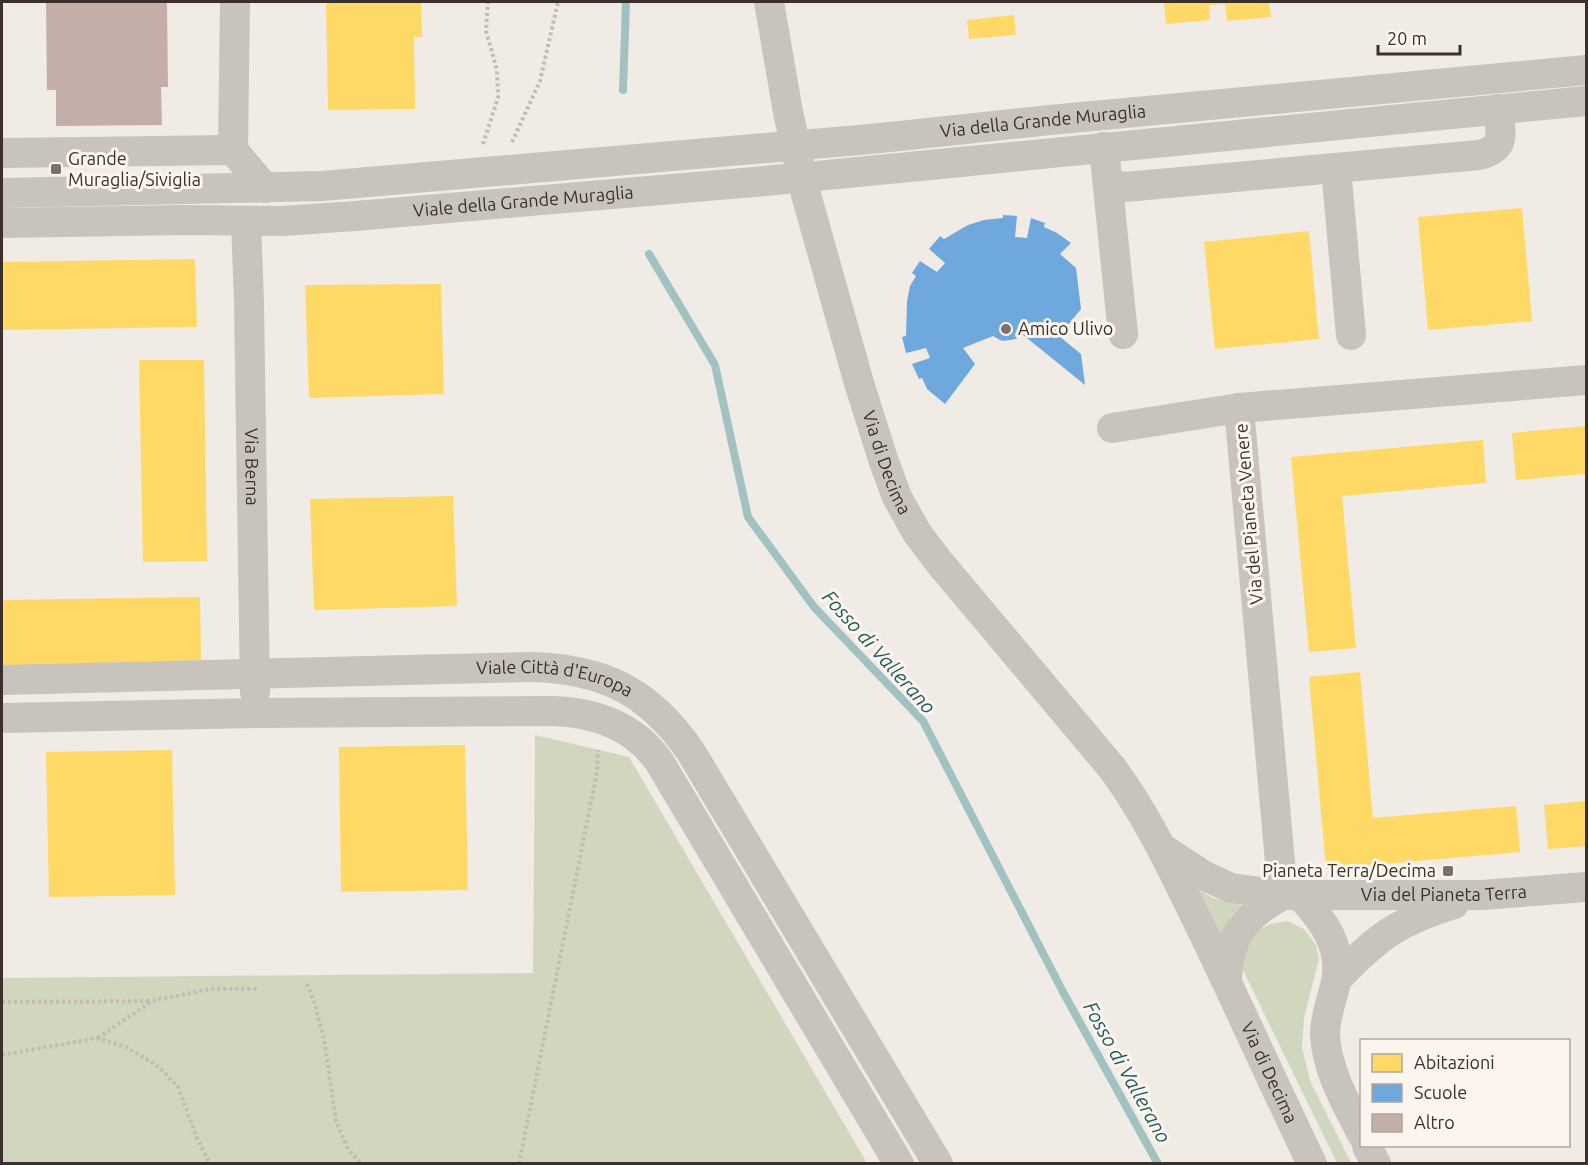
<svg xmlns="http://www.w3.org/2000/svg" width="1588" height="1165" font-family="Ubuntu,sans-serif">
	<rect width="100%" height="100%" fill="#f0ebe5"/>
	<!-- green -->
	<g fill="#d1d6bf">
		<path d="M535,735l94,22 238,406h-865v-185l531,-5z"/>
		<path d="M1193,886l20,12 29,7 -10,10 -16,32z"/>
		<path d="M1287,921l17,8 12,16 3,14 -15,59 -2,29 8,34 41,82h-14l-96,-197 10,-32 19,-10z"/>
	</g>
	<!-- homes -->
	<g fill="#ffd966">
		<path d="M326,2h95l1,35h-8l1,72 -87,1z"/>
		<path d="M1164,2h105l2,15 -44,4 -2,-17 -16,1 1,15 -44,4z"/>
		<path d="M1014,15l2,20 -47,4 -2,-19z"/>
		<path d="M1522,208l10,113 -104,9 -10,-113z"/>
		<path d="M1309,231l10,108 -104,10 -11,-107z"/>
		<path d="M195,259l2,68 -195,3v-68z"/>
		<path d="M441,284l3,110 -135,4 -4,-113z"/>
		<path d="M139,360h65l3,201 -64,1z"/>
		<path d="M1586,426v48l-70,6 -4,-47z"/>
		<path d="M1483,440l3,43 -144,13 14,152 -47,4 -18,-195z"/>
		<path d="M453,496l4,110 -143,4 -4,-111z"/>
		<path d="M200,597l1,63 -199,6v-66z"/>
		<path d="M1360,672l13,146 143,-12 4,46 -194,17 -17,-192z"/>
		<path d="M465,745l3,145 -127,2 -2,-145z"/>
		<path d="M172,750l3,145 -126,2 -3,-145z"/>
		<path d="M1586,801v45l-38,3 -4,-44z"/>
	</g>
	<!-- schools -->
	<path fill="#6fa8dc" d="M1003,215l14,1 -2,21 12,1 4,-20 14,5 -1,4 13,6 14,10 -11,11 16,14 5,41 -22,27 22,18 4,31 -63,-51 -6,5 -6,1 -8,1 -9,-5 -30,12 12,16 -30,40 -18,-15 -5,-11 -3,1 -7,-15 18,-6 -4,-10 -20,5 -4,-16 4,-1 1,-35 3,-15 6,-10 -4,-3 8,-12 17,11 8,-9 -16,-14 11,-13 4,3 24,-14 16,-5 19,-2z"/>
	<g fill="none" stroke-linecap="round" stroke-linejoin="round">
		<!-- stream -->
		<g stroke="#a1c2c1" stroke-width="8">
			<path d="M623,90l3,-88"/>
			<path d="M649,254l66,111 33,152 66,90 109,114 140,271 95,172"/>
		</g>
	</g>
	<!-- building -->
	<path fill="#c3afa7" d="M46,2h121l1,85h-7l1,38 -106,1v-36h-9z"/>
	<g fill="none" stroke-linecap="round" stroke-linejoin="round">
		<!-- path -->
		<g stroke="#c2bbb6" stroke-width="4" stroke-dasharray="3 3" stroke-linecap="butt">
			<path d="M512,142l28,-61 18,-79"/>
			<path d="M483,144l15,-46 -1,-28 -11,-39 2,-29"/>
			<path d="M307,984l7,17 10,38 12,82 12,28 13,15"/>
			<path d="M2,1002l149,-1"/>
			<path d="M98,1038l54,-37 58,-12h47"/>
			<path d="M2,1055l95,-17 29,9 33,20 19,20 19,51 13,26"/>
			<path d="M519,1164l78,-392 1,-22"/>
		</g>
		<!-- minor -->
		<g stroke="#c9c3be" stroke-width="30">
			<path id="s1" d="M769,2l19,110 17,79 54,192 24,76 14,38 20,36 22,29 173,206c35,47 59,99 85,152 39,80 76,163 115,244"/>
			<path d="M1104,147l3,31 8,7 10,2 354,-32c29,-7 21,-22 19,-46"/>
			<path d="M233,150l2,-148"/>
			<path d="M2,153l231,-3 32,38"/>
			<path d="M1336,168l15,167"/>
			<path d="M1107,178l16,156"/>
			<path id="s2" d="M2,193l320,-7 549,-47 179,-19 536,-50"/>
			<path id="s3" d="M246,221l3,81 6,390"/>
			<path id="s4" d="M2,223l184,-3 97,1 72,-5 410,-35 821,-80"/>
			<path d="M1112,428l127,-20"/>
			<path id="s5" d="M2,680l530,-13c72,2 118,25 159,85l247,412"/>
			<path d="M2,718l254,-5 297,-2c42,1 83,16 107,52l239,401"/>
			<path d="M1165,850l38,25 28,13 52,7 -44,-487 347,-28"/>
			<path d="M1301,896c22,24 42,51 35,86 -4,18 -11,34 -11,53 2,36 21,68 37,99"/>
			<path d="M1337,979c40,-42 60,-57 117,-75"/>
			<path id="s6" d="M1227,981c1,-44 18,-66 56,-86h199l104,-8"/>
			<path d="M1367,1146l9,18"/>
		</g>
	</g>
	<!-- markers -->
	<g fill="#7a716c" stroke="#fbf5ee" stroke-width="2">
		<rect x="50" y="163" width="12" height="12" rx="3"/>
		<circle cx="1006" cy="329" r="6"/>
		<rect x="1442" y="865" width="12" height="12" rx="3"/>
	</g>
	<g text-anchor="middle" stroke-width="6" stroke-linejoin="round" paint-order="stroke">
		<!-- street labels -->
		<g font-size="18" fill="#3b302b" stroke="#fbf5ee">
			<text dy="6" stroke="none"><textPath href="#s2" startOffset="1044">Via della Grande Muraglia</textPath></text>
			<text dy="6" stroke="none"><textPath href="#s4" startOffset="522">Viale della Grande Muraglia</textPath></text>
			<text dy="6" stroke="none"><textPath href="#s1" startOffset="476">Via di Decima</textPath></text>
			<text dy="6" stroke="none"><textPath href="#s3" startOffset="246">Via Berna</textPath></text>
			<text transform="translate(1249 514) rotate(-95)" y="6">Via del Pianeta Venere</text>
			<text dy="6" stroke="none"><textPath href="#s5" startOffset="554">Viale Città d'Europa</textPath></text>
			<text dy="6" stroke="none"><textPath href="#s6" startOffset="270">Via del Pianeta Terra</textPath></text>
			<text dy="6" stroke="none"><textPath href="#s1" startOffset="1202">Via di Decima</textPath></text>
		</g>
		<!-- poi labels -->
		<g font-size="18" fill="#3b302b" stroke="#fbf5ee" text-anchor="start">
			<text x="68" y="165">Grande<tspan x="68" dy="21">Muraglia/Siviglia</tspan></text>
			<text x="1018" y="335">Amico Ulivo</text>
			<text x="1436" y="877" text-anchor="end">Pianeta Terra/Decima</text>
		</g>
		<!-- water labels -->
		<g font-size="20" font-style="italic" fill="#1f5a5e" stroke="#fbf5ee">
			<text transform="translate(879 652) rotate(48)" y="7">Fosso di Vallerano</text>
			<text transform="translate(1127 1072) rotate(61)" y="7">Fosso di Vallerano</text>
		</g>
	</g>
	<!-- border -->
	<rect width="1588" height="1165" fill="none" stroke="#3b302b" stroke-width="6"/>
	<!-- legend -->
	<rect x="1360" y="1039" width="210" height="108" fill="#fbf5ee" stroke="#aea6a0" stroke-width="1.5"/>
	<rect x="1372" y="1054" width="30" height="18" fill="#ffd966" stroke="#aea6a0" stroke-width="1.5"/>
	<text x="1414" y="1069" font-size="18" fill="#3b302b">Abitazioni</text>
	<rect x="1372" y="1084" width="30" height="18" fill="#6fa8dc" stroke="#aea6a0" stroke-width="1.5"/>
	<text x="1414" y="1099" font-size="18" fill="#3b302b">Scuole</text>
	<rect x="1372" y="1114" width="30" height="18" fill="#c3afa7" stroke="#aea6a0" stroke-width="1.5"/>
	<text x="1414" y="1129" font-size="18" fill="#3b302b">Altro</text>
	<!-- scale -->
	<path d="M1378 45v9h82v-9" fill="none" stroke="#3b302b" stroke-width="3"/>
	<text x="1387" y="45" font-size="18" fill="#3b302b" stroke="#fbf5ee" stroke-width="4.5" paint-order="stroke">20 m</text>
</svg>
